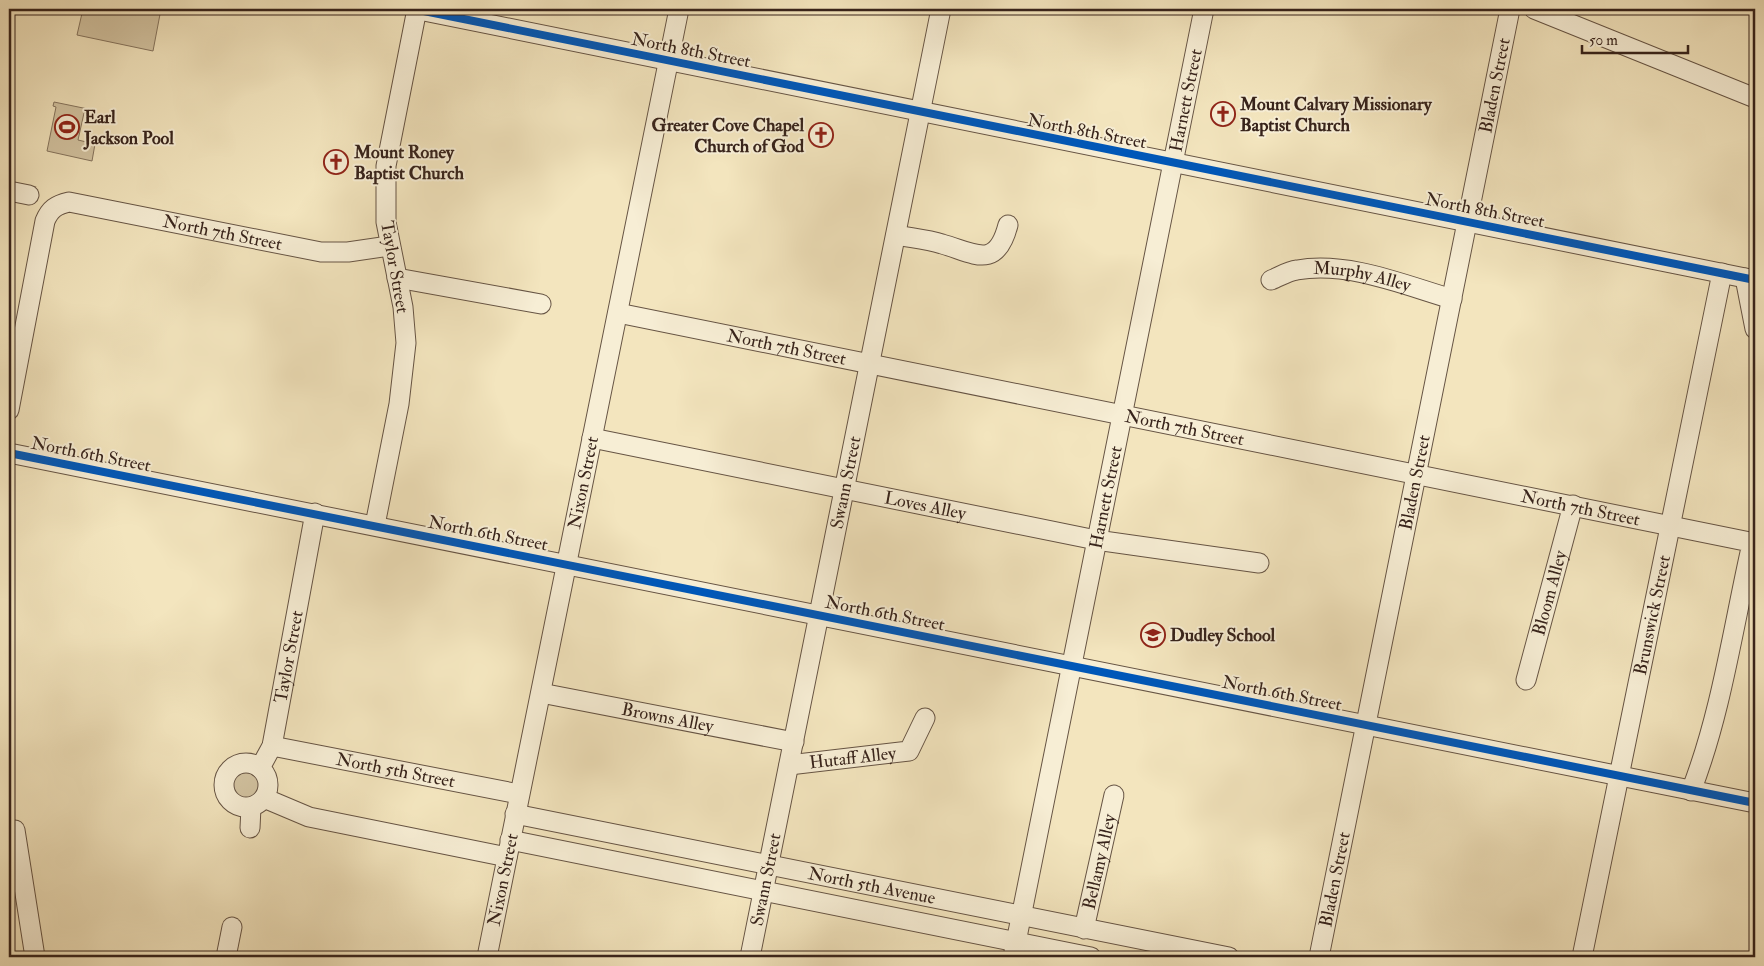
<svg xmlns="http://www.w3.org/2000/svg" width="1764" height="966" font-family="'IM FELL Double Pica',serif">
	<rect width="100%" height="100%" fill="#f3e5be"/>
	<filter id="stains"><feTurbulence type="fractalNoise" baseFrequency=".004" numOctaves="4"/><feColorMatrix values="0 0 0 0 .2 0 0 0 0 .09 0 0 0 0 .02 0 0 0 .5 -.17"/></filter>
	<radialGradient id="worn" r=".72"><stop offset=".6" stop-color="#630" stop-opacity="0"/><stop offset="1" stop-color="#630" stop-opacity=".3"/></radialGradient>
	<!-- green -->
	<g fill="#d3c4a2" stroke="#85745e">
		<path d="M83,9h78l-8,42 -76,-16z"/>
		<path d="M54,102l34,7 -1,4h-3l-6,27 17,4 -3,17 -45,-10 9,-44 -3,-1z"/>
		<circle cx="246" cy="784" r="15"/>
	</g>
	<g fill="none" stroke-linecap="round" stroke-linejoin="round">
		<defs>
			<g id="minor">
				<path d="M414,9l1341,271"/>
				<path d="M1534,9l221,89"/>
				<path d="M9,191l20,4"/>
				<path d="M896,235c15,3 31,4 46,9 32,9 54,27 66,-19"/>
				<path d="M397,278l144,26"/>
				<path d="M1745,278l10,51"/>
				<path id="s1" d="M1271,280c8,-3 17,-9 26,-10 51,-9 107,15 155,29"/>
				<path id="s2" d="M618,313l1132,229 1,6c-18,80 -30,166 -60,243"/>
				<path id="s3" d="M9,410l36,-189c5,-12 11,-16 24,-19l252,50h27l41,-6"/>
				<path id="s4" d="M592,438l504,102 163,23"/>
				<path d="M9,453l1746,350"/>
				<path d="M375,525l24,-121 7,-61 -3,-36 -17,-85v-56l31,-157"/>
				<path id="s5" d="M1526,680l47,-175"/>
				<path id="s6" d="M541,693l253,49"/>
				<path id="s7" d="M272,746l247,48"/>
				<circle cx="246" cy="785" r="22"/>
				<path id="s8" d="M789,765l120,-14 16,-33"/>
				<path id="s9" d="M260,768l12,-22 43,-233"/>
				<path d="M264,798l45,19 198,40"/>
				<path id="s10" d="M515,814l714,143"/>
				<path d="M250,828l1,-21"/>
				<path d="M15,830l20,127"/>
				<path d="M510,840l581,117"/>
				<path id="s11" d="M1084,929l30,-134"/>
				<path d="M226,957l6,-30"/>
				<path id="s12" d="M487,957l192,-948"/>
				<path id="s13" d="M750,957l191,-948"/>
				<path id="s14" d="M1013,957l191,-948"/>
				<path id="s15" d="M1319,957l191,-948"/>
				<path id="s16" d="M1582,957l140,-684"/>
			</g>
		</defs>
		<!-- minor casing -->
		<use href="#minor" stroke="#665444" stroke-width="21"/>
		<!-- minor -->
		<use href="#minor" stroke="#f7eed5" stroke-width="19"/>
		<defs>
			<g id="cycleway">
				<path d="M414,9l1341,271"/>
				<path d="M9,453l1746,350"/>
			</g>
		</defs>
		<!-- cycleway casing -->
		<use href="#cycleway" stroke="#f7eed5" stroke-width="11"/>
		<!-- cycleway -->
		<use href="#cycleway" stroke="#0057b8" stroke-width="8"/>
	</g>
	<!-- icons -->
	<defs>
		<symbol id="church-ring" viewBox="-11 -11 22 22"><circle r="9.5" fill="#f7eed5" stroke="#8f2418" stroke-width="1.5"/><path d="M-1.2-6h2.4v3.5h3.3v2.4h-3.3V6h-2.4V-.1h-3.3v-2.4h3.3Z" fill="#8f2418"/></symbol>
		<symbol id="stadium-ring" viewBox="-11 -11 22 22"><circle r="9.5" fill="#f7eed5" stroke="#8f2418" stroke-width="1.5"/><path d="M0-5a6.5 5 0 1 0 0 10a6.5 5 0 1 0 0-10ZM-3.5-1.8h7v3.6h-7Z" fill="#8f2418"/></symbol>
		<symbol id="school-ring" viewBox="-11 -11 22 22"><circle r="9.5" fill="#f7eed5" stroke="#8f2418" stroke-width="1.5"/><path d="M0-5L7-2L0 1L-7-2ZM-4 1L0 2.5L4 1V4Q0 6-4 4Z" fill="#8f2418"/></symbol>
	</defs>
	<g fill-rule="evenodd">
		<use href="#church-ring" x="1209" y="100" width="28" height="28"/>
		<use href="#stadium-ring" x="53" y="113" width="28" height="28"/>
		<use href="#church-ring" x="807" y="121" width="28" height="28"/>
		<use href="#church-ring" x="322" y="148" width="28" height="28"/>
		<use href="#school-ring" x="1139" y="621" width="28" height="28"/>
	</g>
	<g text-anchor="middle" stroke-width="4" stroke-linejoin="round" paint-order="stroke">
		<!-- street labels -->
		<g font-size="18" fill="#37231b" stroke="#f7eed5">
			<text transform="translate(691 50) rotate(11)" y="6">North 8th Street</text>
			<text dy="6" stroke="none"><textPath href="#s15" startOffset="889">Bladen Street</textPath></text>
			<text dy="6" stroke="none"><textPath href="#s14" startOffset="874">Harnett Street</textPath></text>
			<text transform="translate(1087 131) rotate(11)" y="6">North 8th Street</text>
			<text transform="translate(1485 210) rotate(11)" y="6">North 8th Street</text>
			<text dy="6" stroke="none"><textPath href="#s3" startOffset="381">North 7th Street</textPath></text>
			<text transform="translate(395 267) rotate(80)" y="6">Taylor Street</text>
			<text dy="6" stroke="none"><textPath href="#s1" startOffset="94">Murphy Alley</textPath></text>
			<text dy="6" stroke="none"><textPath href="#s2" startOffset="172">North 7th Street</textPath></text>
			<text dy="6" stroke="none"><textPath href="#s2" startOffset="578">North 7th Street</textPath></text>
			<text transform="translate(91 454) rotate(11)" y="6">North 6th Street</text>
			<text dy="6" stroke="none"><textPath href="#s12" startOffset="484">Nixon Street</textPath></text>
			<text dy="6" stroke="none"><textPath href="#s13" startOffset="484">Swann Street</textPath></text>
			<text dy="6" stroke="none"><textPath href="#s15" startOffset="484">Bladen Street</textPath></text>
			<text dy="6" stroke="none"><textPath href="#s14" startOffset="469">Harnett Street</textPath></text>
			<text dy="6" stroke="none"><textPath href="#s4" startOffset="340">Loves Alley</textPath></text>
			<text dy="6" stroke="none"><textPath href="#s2" startOffset="982">North 7th Street</textPath></text>
			<text transform="translate(488 533) rotate(11)" y="6">North 6th Street</text>
			<text dy="6" stroke="none"><textPath href="#s5" startOffset="90">Bloom Alley</textPath></text>
			<text transform="translate(885 613) rotate(11)" y="6">North 6th Street</text>
			<text dy="6" stroke="none"><textPath href="#s16" startOffset="349">Brunswick Street</textPath></text>
			<text dy="6" stroke="none"><textPath href="#s9" startOffset="116">Taylor Street</textPath></text>
			<text transform="translate(1282 693) rotate(11)" y="6">North 6th Street</text>
			<text dy="6" stroke="none"><textPath href="#s6" startOffset="129">Browns Alley</textPath></text>
			<text dy="6" stroke="none"><textPath href="#s8" startOffset="64">Hutaff Alley</textPath></text>
			<text dy="6" stroke="none"><textPath href="#s7" startOffset="126">North 5th Street</textPath></text>
			<text dy="6" stroke="none"><textPath href="#s11" startOffset="69">Bellamy Alley</textPath></text>
			<text dy="6" stroke="none"><textPath href="#s12" startOffset="79">Nixon Street</textPath></text>
			<text dy="6" stroke="none"><textPath href="#s13" startOffset="79">Swann Street</textPath></text>
			<text dy="6" stroke="none"><textPath href="#s15" startOffset="79">Bladen Street</textPath></text>
			<text dy="6" stroke="none"><textPath href="#s10" startOffset="364">North 5th Avenue</textPath></text>
		</g>
		<!-- poi labels -->
		<g font-size="18" font-weight="bold" fill="#37231b" stroke="#f7eed5" text-anchor="start">
			<text x="1240" y="110">Mount Calvary Missionary<tspan x="1240" dy="21">Baptist Church</tspan></text>
			<text x="84" y="123">Earl<tspan x="84" dy="21">Jackson Pool</tspan></text>
			<text x="804" y="131" text-anchor="end">Greater Cove Chapel<tspan x="804" dy="21">Church of God</tspan></text>
			<text x="354" y="158">Mount Roney<tspan x="354" dy="21">Baptist Church</tspan></text>
			<text x="1170" y="641">Dudley School</text>
		</g>
	</g>
	<!-- margin -->
	<rect width="1764" height="966" fill="none" stroke="#f3e5be" stroke-width="30"/>
	<rect x="10" y="10" width="1744" height="946" fill="none" stroke="#37231b" stroke-width="2.5"/>
	<rect x="15" y="15" width="1734" height="936" fill="none" stroke="#37231b"/>
	<!-- scale -->
	<path d="M1582 45v8h106v-8" fill="none" stroke="#37231b" stroke-width="2.5"/>
	<text x="1589" y="45" font-size="15" fill="#37231b" stroke="#f7eed5" stroke-width="4" paint-order="stroke">50 m</text>
	<rect width="100%" height="100%" filter="url(#stains)"/>
	<rect width="100%" height="100%" fill="url(#worn)"/>
</svg>
